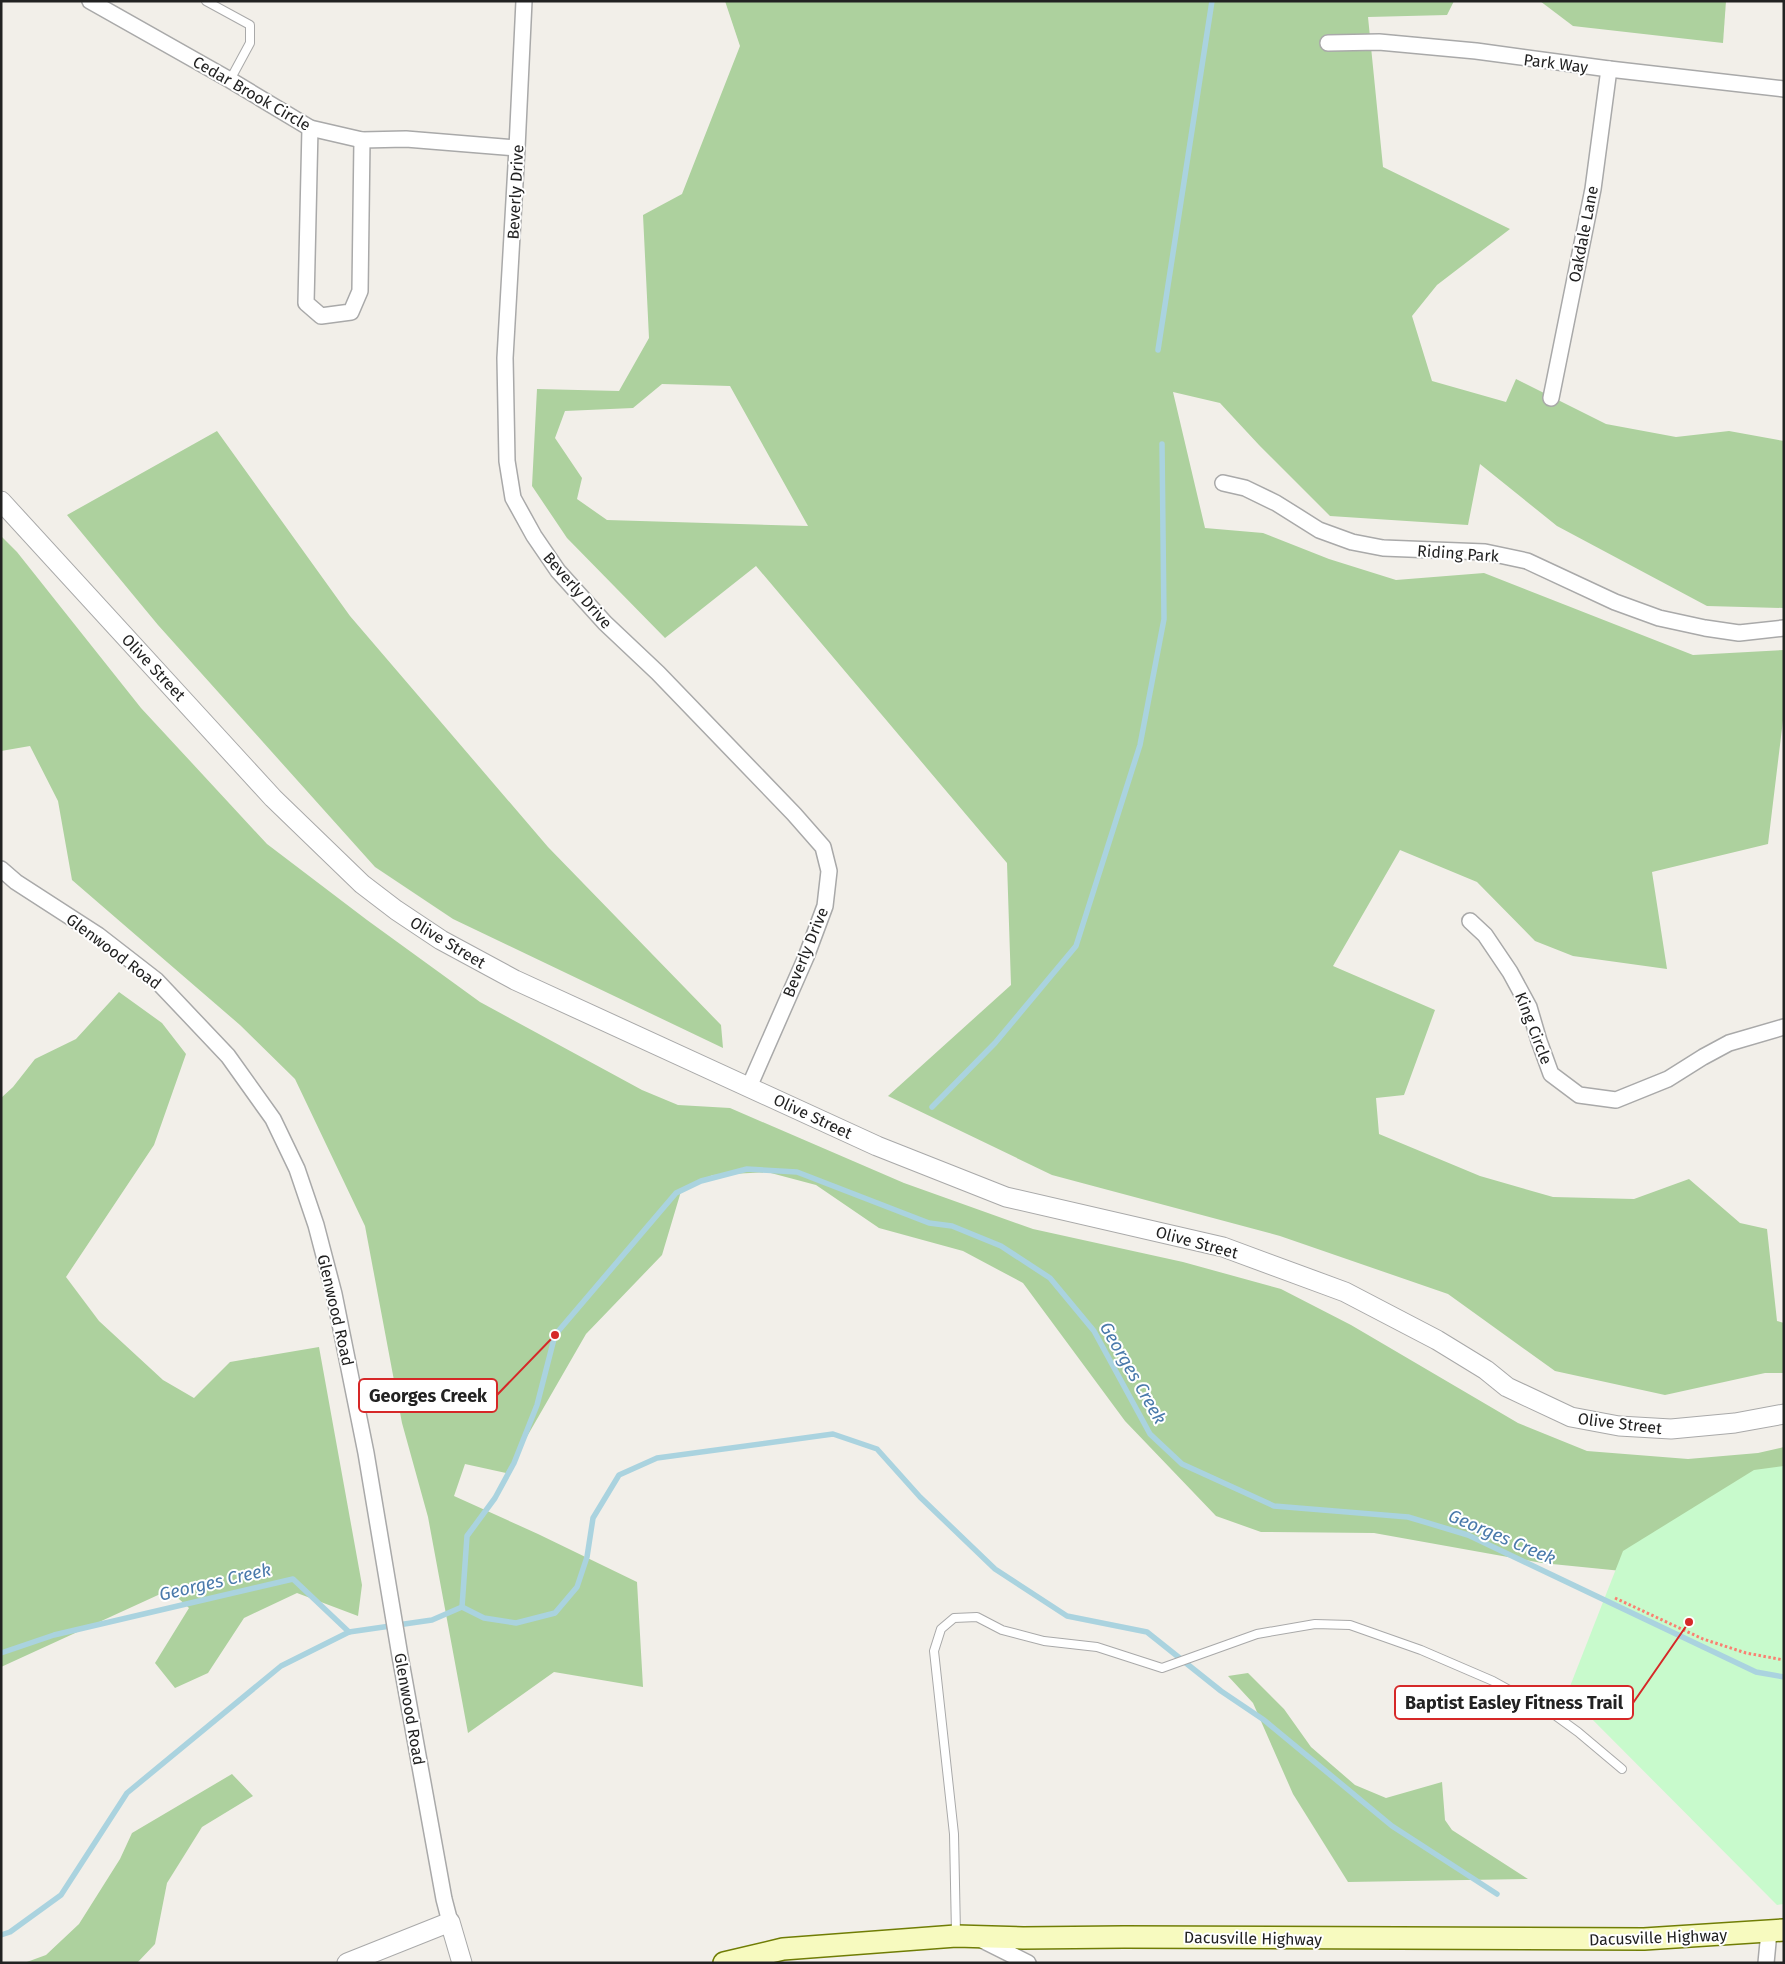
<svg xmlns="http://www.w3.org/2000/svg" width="1785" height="1964" font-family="'Fira Sans',sans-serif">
	<rect width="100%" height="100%" fill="#f2efe9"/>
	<!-- forest -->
	<g fill="#add19e" fill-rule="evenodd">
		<path d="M725,1h729l-7,14 -79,2 15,150 127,62 -73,56 -25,31 20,65 74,21 10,-23 90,45 70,13 53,-6 55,10v167l-77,-2 -150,-80 -77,-62 -12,61 -138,-9 -71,-71 -39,-42 -47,-11 32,136 58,5 66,26 67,21 88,-7 209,82 91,-5v62l-16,132 -116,28 15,97 -94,-13 -38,-15 -58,-59 -77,-32 -67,116 102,44 -31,85 -28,3 3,36 101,42 73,21 81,2 55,-20 51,44 27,6 10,92 7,2v50h-19l-100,22 -110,-24 -107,-77 -168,-58 -228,-61 -164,-79 123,-111 -4,-122 -251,-297 -91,72 -98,-100 -35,-52 5,-97 82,2 30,-53 -6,-123 39,-21 58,-148zM662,384l68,2 78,140 -201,-6 -30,-21 5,-21 -27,-40 10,-27 68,-3z"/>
		<path d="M1540,1h186l-3,42 -150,-17z"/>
		<path d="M217,431l133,185 198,231 173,178 2,23 -270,-129 -78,-52 -217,-242 -91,-110z"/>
		<path d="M1,536l16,16 124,156 126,136 100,76 113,82 162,88 36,15 52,3 174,75 129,46 150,33 98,27 70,36 167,98 69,28 101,8 70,-6 26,-6v66l-152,59 -90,-9 -168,-30 -113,-1 -45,-16 -91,-95 -102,-138 -60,-32 -84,-23 -63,-43 -49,-13 -54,3 -31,13 -20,67 -76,79 -80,139 -41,-9 -11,32 84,38 99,48 6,105 -89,-15 -86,61 -40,-216 -26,-94 -37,-197 -70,-147 -55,-54 -168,-145 -14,-79 -28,-55 -29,5z"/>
		<path d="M119,992l43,31 24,31 -32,91 -88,132 33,44 64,59 31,18 36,-36 89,-15 43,238 -4,31 -61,-23 -53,25 -36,55 -33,15 -20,-25 34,-55 -20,-18 -168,77v-569l12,-11 22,-28 41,-20z"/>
		<path d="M1248,1673l36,36 27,38 44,38 31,13 56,-16 3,38 7,10 76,49 -180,3 -55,-88 -40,-91 -25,-27z"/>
		<path d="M232,1774l21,22 -51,31 -35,56 -12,61 -18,19h-113l22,-8 33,-31 41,-65 12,-26z"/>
	</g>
	<!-- park -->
	<path fill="#c8facc" d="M1784,1466v438l-7,1 -210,-211 56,-143 131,-81z"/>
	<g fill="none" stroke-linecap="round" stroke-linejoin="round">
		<!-- stream -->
		<g stroke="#aad3df" stroke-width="5.5">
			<path d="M1158,350l54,-349"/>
			<path d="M932,1107l63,-64 81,-97 64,-201 24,-126 -2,-175"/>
			<path d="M462,1607l5,-71 28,-38 19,-35 23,-58 18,-70 121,-142 25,-12 46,-12 50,3 132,51 23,3 49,20 49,32 44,53 56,103 32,30 92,42 134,11 60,18 288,137 28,5"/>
			<path d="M462,1607l22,11 32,5 39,-10 22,-26 10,-30 6,-39 26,-43 38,-17 176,-24 44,15 43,48 75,72 72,47 80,16 74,59 43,29 128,106 105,68"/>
			<path d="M1,1653l53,-18 239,-56 56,53"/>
			<path d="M1,1935l9,-3 51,-37 66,-102 154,-127 68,-34 83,-12 30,-13"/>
		</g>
		<defs>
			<g id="service">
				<path d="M206,1l44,24v18l-20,37"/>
				<path d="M956,1934l-2,-100 -20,-183 7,-22 13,-11 23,-1 25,13 42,11 53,6 65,21 95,-34 58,-10 35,1 71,25 72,31 63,35 22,16 44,37"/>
			</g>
			<g id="minor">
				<path d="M90,1l140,79 80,48 52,12 44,-1 111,9"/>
				<path d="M524,1l-7,147 -12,210 2,103 6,37 21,38 24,35 47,52 53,50 136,141 29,33 6,24 -4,35 -19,51 -57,130"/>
				<path d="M1328,43l51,-1 97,9 133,18 175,20"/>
				<path d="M310,128l-4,175 15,13 30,-4 9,-21 2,-151"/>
				<path d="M1551,398l42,-209 16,-120"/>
				<path d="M1223,483l22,5 31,15 43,27 33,12 31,6 102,4 42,9 88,41 44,16 46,10 34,5 45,-5"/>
				<path d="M1,869l15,13 82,53 58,45 72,76 45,63 24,50 19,56 18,69 32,159 34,203 44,243 6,23"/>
				<path d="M1470,921l15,14 25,37 19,35 10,34 12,33 28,21 37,5 52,-21 35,-22 26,-14 55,-16"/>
				<path d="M980,1939l48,24"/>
				<path d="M1766,1963l3,-31"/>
			</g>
			<g id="tertiary">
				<path d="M1,501l272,297 89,86 34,26 45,30 74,40 362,166 129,51 217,50 122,45 92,48 49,30 21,17 64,30 48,9 52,3 64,-6 49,-9"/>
				<path d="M347,1963l103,-41 12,41"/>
			</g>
			<path id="secondary" d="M724,1963l59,-14 173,-13 67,2 101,-1 520,2 140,-9"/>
		</defs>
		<!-- service casing -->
		<use href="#service" stroke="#a9a9a9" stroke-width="10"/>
		<!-- minor casing -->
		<use href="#minor" stroke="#a9a9a9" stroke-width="18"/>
		<!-- tertiary casing -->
		<use href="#tertiary" stroke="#a9a9a9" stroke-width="21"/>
		<!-- secondary casing -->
		<use href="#secondary" stroke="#707d05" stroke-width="24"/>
		<!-- path -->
		<path stroke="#fa8072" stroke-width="3" stroke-dasharray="2.5 2.5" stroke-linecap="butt" d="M1615,1598l88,41 43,14 38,7"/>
		<!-- service -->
		<use href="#service" stroke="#fff" stroke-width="8"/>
		<!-- minor -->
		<use href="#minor" stroke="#fff" stroke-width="15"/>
		<!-- tertiary -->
		<use href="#tertiary" stroke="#fff" stroke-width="19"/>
		<!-- secondary -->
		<use href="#secondary" stroke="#f7fabf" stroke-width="21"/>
	</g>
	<g text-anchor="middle" stroke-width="4" stroke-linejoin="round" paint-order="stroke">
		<!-- street labels -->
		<g font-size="16" fill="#222" stroke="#fff">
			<text transform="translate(1556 63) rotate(7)" y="6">Park Way</text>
			<text transform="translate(252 93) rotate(30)" y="6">Cedar Brook Circle</text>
			<text transform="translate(515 192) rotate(-87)" y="6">Beverly Drive</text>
			<text transform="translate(1583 234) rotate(-79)" y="6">Oakdale Lane</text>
			<text transform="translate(1458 553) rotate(4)" y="6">Riding Park</text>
			<text transform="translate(578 590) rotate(49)" y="6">Beverly Drive</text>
			<text transform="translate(154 667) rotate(47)" y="6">Olive Street</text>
			<text transform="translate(448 942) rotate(31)" y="6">Olive Street</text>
			<text transform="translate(114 951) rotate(37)" y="6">Glenwood Road</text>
			<text transform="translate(805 952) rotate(-68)" y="6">Beverly Drive</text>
			<text transform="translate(1534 1028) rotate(69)" y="6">King Circle</text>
			<text transform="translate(813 1116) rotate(25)" y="6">Olive Street</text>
			<text transform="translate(1197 1242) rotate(15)" y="6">Olive Street</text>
			<text transform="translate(336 1310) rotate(77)" y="6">Glenwood Road</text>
			<text transform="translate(1620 1423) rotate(7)" y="6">Olive Street</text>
			<text transform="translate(410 1709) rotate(80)" y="6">Glenwood Road</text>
			<text transform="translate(1658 1937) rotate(-2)" y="6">Dacusville Highway</text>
			<text transform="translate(1253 1938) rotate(1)" y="6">Dacusville Highway</text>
		</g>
		<!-- water labels -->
		<g font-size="18" font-style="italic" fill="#4a7aab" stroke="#fff">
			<text transform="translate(1133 1373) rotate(60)" y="6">Georges Creek</text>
			<text transform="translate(1502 1537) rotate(23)" y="6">Georges Creek</text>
			<text transform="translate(215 1582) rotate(-13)" y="6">Georges Creek</text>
		</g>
	</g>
	<!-- callouts -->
	<path fill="none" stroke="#d62828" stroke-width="2" d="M555 1335L497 1395M1689 1622L1633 1703"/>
	<g fill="#d62828" stroke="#fff" stroke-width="2">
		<circle cx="555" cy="1335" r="5"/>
		<circle cx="1689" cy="1622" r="5"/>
	</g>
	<g fill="#fff" stroke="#d62828" stroke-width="2">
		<rect x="359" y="1379" width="138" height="33" rx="5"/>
		<rect x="1395" y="1686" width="238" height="33" rx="5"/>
	</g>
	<g font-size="18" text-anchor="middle" font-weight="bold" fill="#222">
		<text x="428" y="1402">Georges Creek</text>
		<text x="1514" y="1709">Baptist Easley Fitness Trail</text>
	</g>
	<!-- border -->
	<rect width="1785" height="1964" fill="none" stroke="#222222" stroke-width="5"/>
</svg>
